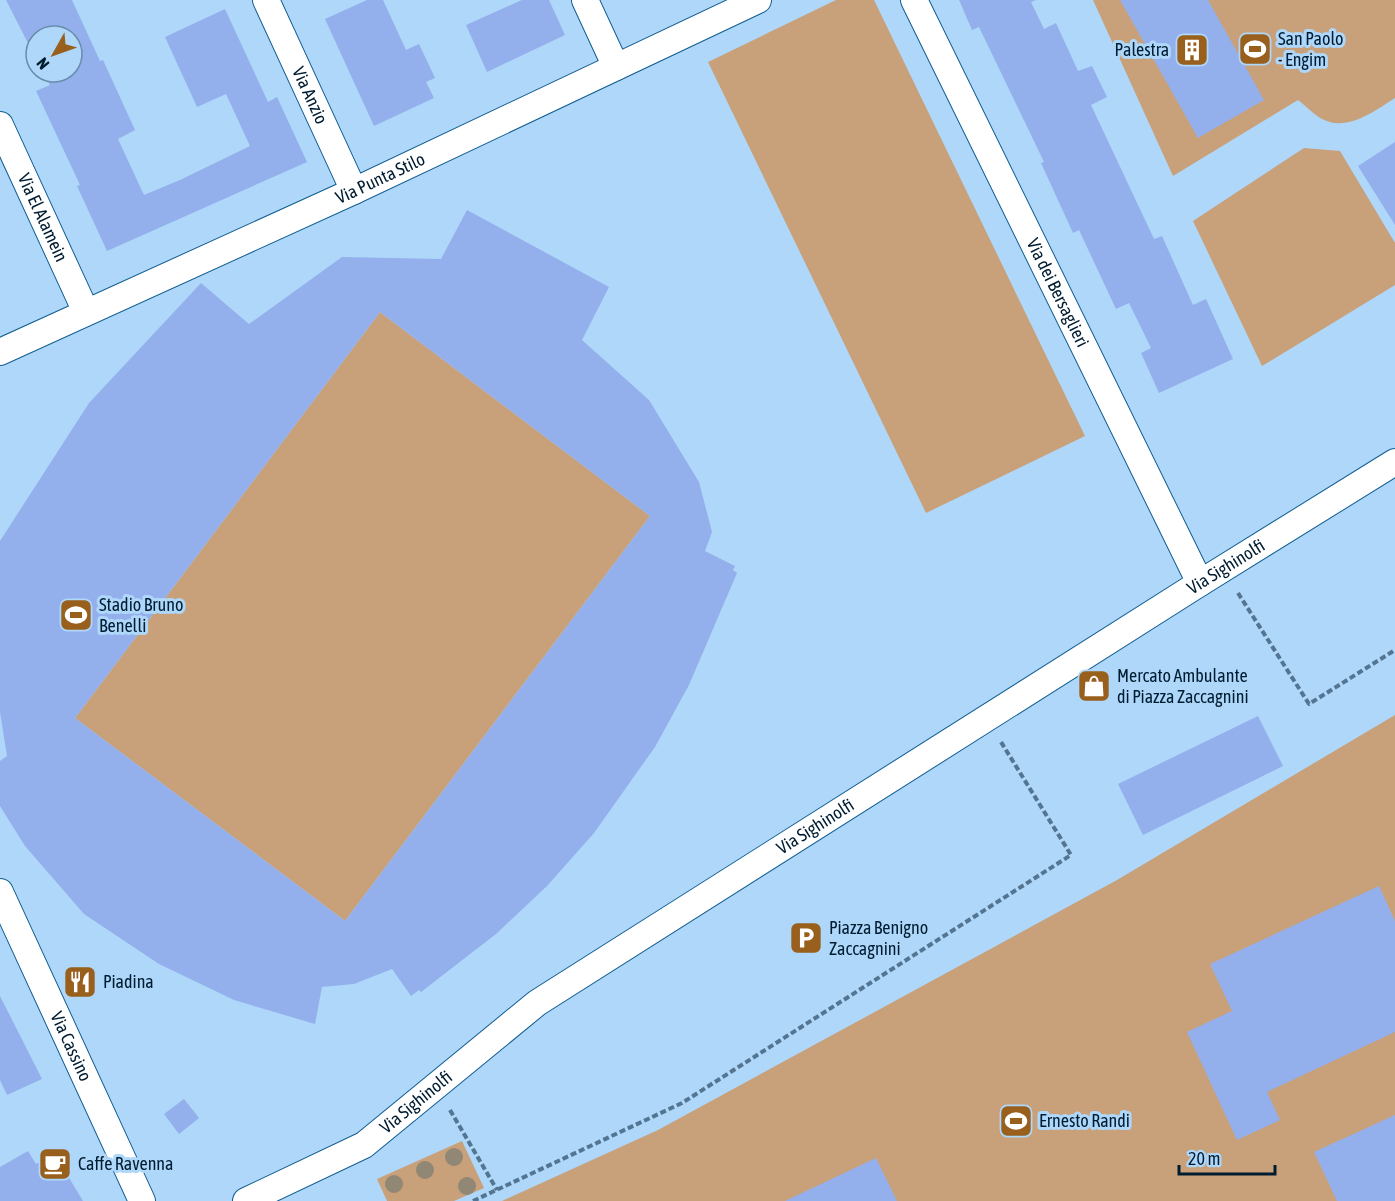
<svg xmlns="http://www.w3.org/2000/svg" width="1395" height="1201" font-family="'Asap Condensed',sans-serif">
	<rect width="100%" height="100%" fill="#aed7fa"/>
	<!-- green -->
	<g fill="#c8a07a">
		<path d="M836,0h38l211,436 -159,77 -218,-451z"/>
		<path d="M1093,0h302v98c-22,14 -49,35 -75,20 -8,-5 -15,-13 -22,-18l-125,76z"/>
		<path d="M1304,148l36,3 55,92v42l-133,81 -69,-145z"/>
		<path d="M380,312l270,204 -305,405 -270,-203z"/>
		<path d="M1395,715v486h-893l156,-71 459,-250z"/>
		<path d="M462,1141l22,47 -30,13h-67l-10,-22z"/>
	</g>
	<!-- building -->
	<g fill="#94b0ec" fill-rule="evenodd">
		<path d="M6,0h66l28,61 3,-1 32,70 -17,9 26,56 36,-15 70,-34 -24,-52 -29,13 -32,-70 60,-28 43,93 9,-5 30,65 -200,89 -30,-65 3,-1 -44,-94 14,-6 -7,-13h29v-36h-36v23z"/>
		<path d="M367,0h16l23,50 13,-6 16,34 -9,4 8,16 -60,28 -49,-107z"/>
		<path d="M522,0h27l16,35 -78,37 -21,-47z"/>
		<path d="M959,0h77l-5,2 13,27 12,-6 22,48 14,-5 15,31 -16,8 63,134 8,-3 31,69 13,-6 27,60 -74,34 -18,-40 10,-5 -22,-45 -13,6 -37,-79 -6,3 -32,-70 3,-1 -65,-135 -7,3z"/>
		<path d="M1120,0h88l56,100 -66,38z"/>
		<path d="M1395,142v83l-37,-59z"/>
		<path d="M467,210l142,77 -27,53 67,60 50,82 13,50 -7,19 30,15 -2,4 4,3 -48,112 -34,62 -61,86 -47,53 -51,48 -75,58 -2,-2 -8,6 -19,-27 -38,15 -32,3 -7,37 -81,-24 -75,-36 -75,-50 -59,-68 -25,-40v-45l7,-5 -7,-44v-171l89,-138 112,-120 48,41 93,-67 99,2zM380,312l270,204 -305,405 -270,-203z"/>
		<path d="M1258,716l25,50 -140,69 -25,-51z"/>
		<path d="M1379,886l16,35v111l-128,60 13,28 -43,20 -50,-108 45,-21 -22,-47z"/>
		<path d="M0,996l42,83 -35,16 -7,-15z"/>
		<path d="M184,1099l15,19 -20,16 -15,-20z"/>
		<path d="M1395,1115v86h-58l-23,-49z"/>
		<path d="M28,1151l8,13 18,-11 29,48h-83v-34z"/>
		<path d="M876,1158l21,43h-112z"/>
	</g>
	<g fill="none" stroke-linecap="round" stroke-linejoin="round">
		<defs>
			<g id="street">
				<path id="s1" d="M266,0l88,191"/>
				<path d="M585,0l31,67"/>
				<path id="s2" d="M914,0l286,583"/>
				<path id="s3" d="M0,125l86,187"/>
				<path id="s4" d="M0,352l354,-161 404,-191"/>
				<path id="s5" d="M0,892l142,309"/>
				<path id="s6" d="M246,1201l118,-56 173,-142 663,-420 195,-121"/>
			</g>
		</defs>
		<!-- street casing -->
		<use href="#street" stroke="#105d90" stroke-width="28"/>
		<!-- path -->
		<g stroke="#537591" stroke-width="4" stroke-dasharray="6 3" stroke-linecap="butt">
			<path d="M1238,593l71,111 86,-54"/>
			<path d="M450,1110l47,80"/>
			<path d="M473,1201l209,-98 389,-248 -70,-113"/>
		</g>
		<!-- street -->
		<use href="#street" stroke="#fff" stroke-width="26"/>
	</g>
	<!-- trees -->
	<g fill="#908774">
		<circle cx="454" cy="1157" r="9"/>
		<circle cx="425" cy="1170" r="9"/>
		<circle cx="394" cy="1184" r="9"/>
		<circle cx="467" cy="1186" r="9"/>
	</g>
	<!-- icons -->
	<defs>
		<symbol id="stadium-square" viewBox="-11 -11 22 22"><rect x="-9" y="-9" width="18" height="18" rx="4" fill="#995f1d" stroke="#aed7fa"/><path d="M0-5a6.5 5 0 1 0 0 10a6.5 5 0 1 0 0-10ZM-3.5-1.8h7v3.6h-7Z" fill="#fff"/></symbol>
		<symbol id="building-square" viewBox="-11 -11 22 22"><rect x="-9" y="-9" width="18" height="18" rx="4" fill="#995f1d" stroke="#aed7fa"/><path d="M-4-6H4V6H1V3H-1V6H-4ZM-2.5-4.3h1.7v1.8h-1.7ZM.8-4.3h1.7v1.8H.8ZM-2.5-1h1.7V.8h-1.7ZM.8-1h1.7V.8H.8Z" fill="#fff"/></symbol>
		<symbol id="shop-square" viewBox="-11 -11 22 22"><rect x="-9" y="-9" width="18" height="18" rx="4" fill="#995f1d" stroke="#aed7fa"/><path d="M-5-2.5h2.3a2.7 3.5 0 0 1 5.4 0H5L5.5 6h-11ZM-1.5-2.5h3a1.5 2.3 0 0 0-3 0Z" fill="#fff"/></symbol>
		<symbol id="parking-square" viewBox="-11 -11 22 22"><rect x="-9" y="-9" width="18" height="18" rx="4" fill="#995f1d" stroke="#aed7fa"/><path d="M-3.5-5.5H1a3.5 3.5 0 0 1 0 7H-1V5.5H-3.5ZM-1-3.4V-.6H.8a1.4 1.4 0 0 0 0-2.8Z" fill="#fff"/></symbol>
		<symbol id="restaurant-square" viewBox="-11 -11 22 22"><rect x="-9" y="-9" width="18" height="18" rx="4" fill="#995f1d" stroke="#aed7fa"/><path d="M-5-6h1v4h1v-4h1v4h1v-4h1v5L-1.5 .5V6h-2V.5L-5-1ZM5-6V6H3V1.5H1.5Q1.5-4 5-6Z" fill="#fff"/></symbol>
		<symbol id="cafe-square" viewBox="-11 -11 22 22"><rect x="-9" y="-9" width="18" height="18" rx="4" fill="#995f1d" stroke="#aed7fa"/><path d="M-5.5-4.5H6V0H3Q3 3.5 0 3.5H-2.5Q-5.5 3.5-5.5 0ZM3-3.2v2h1.7v-2ZM-6 4.5H4V6H-6Z" fill="#fff"/></symbol>
	</defs>
	<g fill-rule="evenodd">
		<use href="#stadium-square" x="1236" y="30" width="38" height="38"/>
		<use href="#building-square" x="1173" y="31" width="38" height="38"/>
		<use href="#stadium-square" x="57" y="596" width="38" height="38"/>
		<use href="#shop-square" x="1075" y="667" width="38" height="38"/>
		<use href="#parking-square" x="787" y="919" width="38" height="38"/>
		<use href="#restaurant-square" x="61" y="963" width="38" height="38"/>
		<use href="#stadium-square" x="997" y="1102" width="38" height="38"/>
		<use href="#cafe-square" x="36" y="1145" width="38" height="38"/>
	</g>
	<g text-anchor="middle" stroke-width="6" stroke-linejoin="round" paint-order="stroke">
		<!-- poi labels -->
		<g font-size="18" fill="#001c31" stroke="#aed7fa" text-anchor="start">
			<text x="1278" y="45">San Paolo<tspan x="1278" dy="21">- Engim</tspan></text>
			<text x="1169" y="56" text-anchor="end">Palestra</text>
			<text x="99" y="611">Stadio Bruno<tspan x="99" dy="21">Benelli</tspan></text>
			<text x="1117" y="682">Mercato Ambulante<tspan x="1117" dy="21">di Piazza Zaccagnini</tspan></text>
			<text x="829" y="934">Piazza Benigno<tspan x="829" dy="21">Zaccagnini</tspan></text>
			<text x="103" y="988">Piadina</text>
			<text x="1039" y="1127">Ernesto Randi</text>
			<text x="78" y="1170">Caffe Ravenna</text>
		</g>
		<!-- street labels -->
		<g font-size="18" fill="#001c31" stroke="#aed7fa">
			<text dy="6" stroke="none"><textPath href="#s1" startOffset="105">Via Anzio</textPath></text>
			<text dy="6" stroke="none"><textPath href="#s4" startOffset="418">Via Punta Stilo</textPath></text>
			<text dy="6" stroke="none"><textPath href="#s3" startOffset="102">Via El Alamein</textPath></text>
			<text dy="6" stroke="none"><textPath href="#s2" startOffset="326">Via dei Bersaglieri</textPath></text>
			<text dy="6" stroke="none"><textPath href="#s6" startOffset="1170">Via Sighinolfi</textPath></text>
			<text dy="6" stroke="none"><textPath href="#s6" startOffset="684">Via Sighinolfi</textPath></text>
			<text dy="6" stroke="none"><textPath href="#s5" startOffset="170">Via Cassino</textPath></text>
			<text dy="6" stroke="none"><textPath href="#s6" startOffset="198">Via Sighinolfi</textPath></text>
		</g>
	</g>
	<!-- north arrow -->
	<g transform="translate(54 54) rotate(230)"><circle r="28" fill="#aed7fa" stroke="#688caa" stroke-width="1.5"/>
	<path d="M0-4.5L10 22L0 15L-10 22Z" fill="#995f1d"/>
	<text y="-9" font-size="16" font-weight="bold" text-anchor="middle" fill="#001c31">N</text>
	</g>
	<!-- scale -->
	<path d="M1179 1165v9h96v-9" fill="none" stroke="#001c31" stroke-width="3"/>
	<text x="1188" y="1165" font-size="18" fill="#001c31" stroke="#aed7fa" stroke-width="4.5" paint-order="stroke">20 m</text>
</svg>
